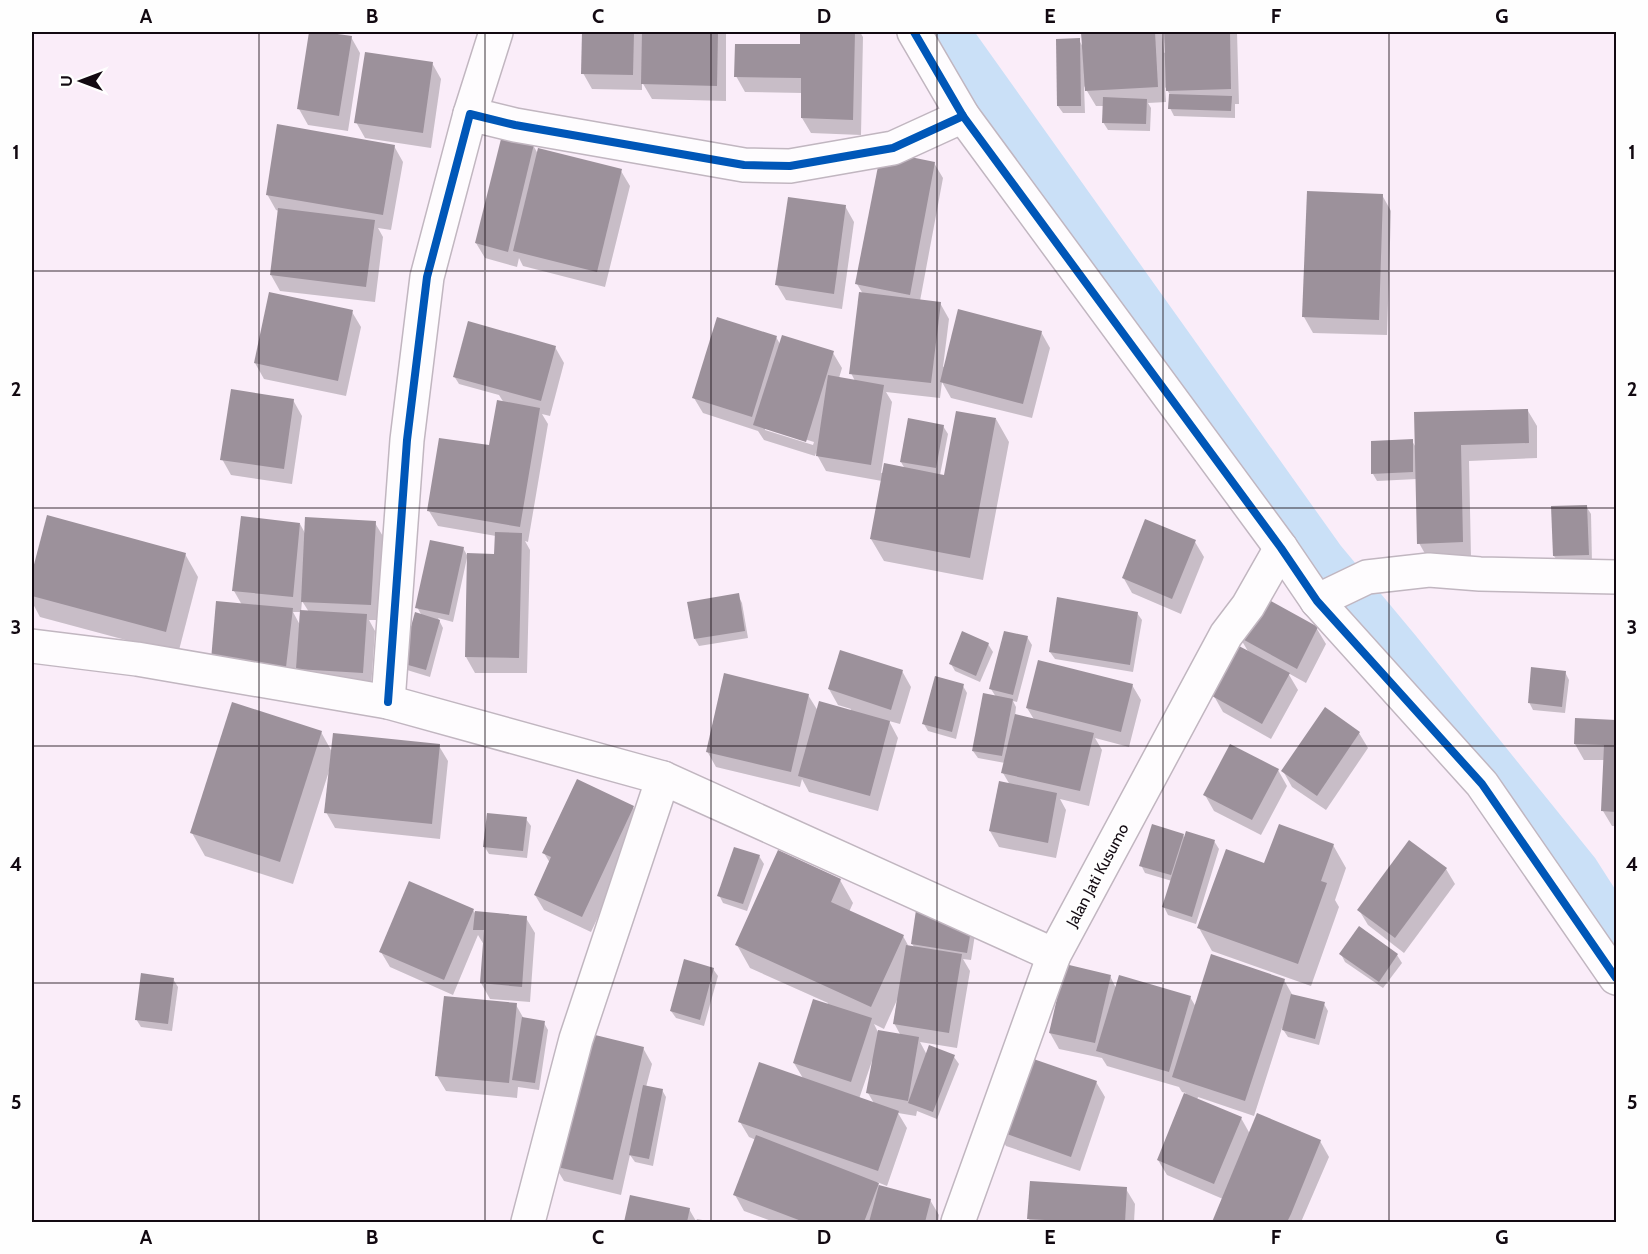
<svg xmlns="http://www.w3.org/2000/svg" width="1648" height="1254" font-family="Cabin,sans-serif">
	<rect width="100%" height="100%" fill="#faedf9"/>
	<!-- shadow -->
	<g fill="#0003" fill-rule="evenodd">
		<path d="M310,32l41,5 9,16 -12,78 -40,-6 -9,-16z"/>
		<path d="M584,32h142v69l-74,-2 -10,-17v8l-50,-1 -9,-16z"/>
		<path d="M802,32h58l3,5 -2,98 -50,-2 -9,-15 1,-25 -58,-1 -9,-16 65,-30z"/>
		<path d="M1083,32h79l2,21 2,-1v-20h71l2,72h-4v14l-61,-2 -4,-8 1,-12 -6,-9 1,15 -18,1 3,5 -1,23 -42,-1 -5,-8 1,-16h-8l-12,-20 1,27h-22l-5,-7 21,-66 5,9z"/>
		<path d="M432,63l9,16 -10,69 -66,-10 -9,-16z"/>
		<path d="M533,145l5,9 83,17 9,15 -25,101 -82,-21 -4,-8 -2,9 -32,-9 -9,-15z"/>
		<path d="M394,146l9,16 -12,68 -13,-2 5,9 -8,65 -95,-11 -9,-16 8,-64 -3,-1 -9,-16z"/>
		<path d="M934,163l9,15 -23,123 20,2 9,16 -6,48 98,-35 9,16 -18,70 -81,-20 -9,-16 -2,16 -54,-6 6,10 -11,71 24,-4 -4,-7 42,-36 5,8 -8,41 5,2 51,-58 13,23 -26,138 -99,-19 -13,-22 11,-58 -56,-10 -10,-18 -1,3 -51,-16 -6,-9 -55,-18 -9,-15 82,-61 4,7 53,9 9,15 -3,10 16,3 -4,-8 12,-79 -6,-10zM765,427l49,15 -1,3 -48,-15z"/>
		<path d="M1382,195l9,16 -4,124 -74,-2 -9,-16z"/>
		<path d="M845,206l9,16 -12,87 -56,-9 -9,-15z"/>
		<path d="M352,312l9,15 -15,69 -82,-17 -9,-16z"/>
		<path d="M555,347l9,16 -14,53 -8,-2 6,10 -20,118 -3,-1 5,9 -3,123h-52l-9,-16 2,-99h-1l-14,64 -15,-4 5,10 -13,49 -23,-7 -4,-7 19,-47 -5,-9 46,-59 4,7h28l1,-19 -58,-10 -9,-15 61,-64 14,-44 -5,-8 -40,-11 -5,-8z"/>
		<path d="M293,400l9,16 -10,68 -61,-9 -9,-16z"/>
		<path d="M1528,411l9,15v32l-68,3 2,96 -43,2 -9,-16 -2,-64 -40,2 -4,-7 39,-33 5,8z"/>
		<path d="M1586,506l5,8 1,49h-33l-5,-7z"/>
		<path d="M48,517l137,37 13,23 -20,77 -138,-37 -8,-15v-25z"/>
		<path d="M375,523l9,15 -5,82h-10l6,11 -4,57 -65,-3 -10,-18 -2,15 -73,-7 21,-70 -8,-14 66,-67 6,11zM302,601l7,11h-8zM293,612h8l-1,13z"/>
		<path d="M1195,542l9,15 -23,57 -49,-21 -9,-16z"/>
		<path d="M738,595l4,8 6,35 -49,8 -4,-7z"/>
		<path d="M1137,613l5,7 -9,52 -78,-13 -5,-7z"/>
		<path d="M1317,629l9,15 -20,39 -18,-10 10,17 -27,49 -48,-27 -9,-16 35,-43 -10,-17z"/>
		<path d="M1027,637l5,8 -15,57 -4,-1 3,6 -1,9 20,5 -8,-13 105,-23 9,15 -12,47 -34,-9 7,12 -13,56 -29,-7 6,11 -10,48 -57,-11 -9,-16 10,-48 10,2 -7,-12 2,-10 -27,-5 -5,-7 23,-54 -5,-8z"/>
		<path d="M988,644l5,8 -13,30 -25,-11 -4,-7z"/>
		<path d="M902,671l9,16 -11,37 -11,-3 9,17 -20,73 -69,-19 -7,-13 -2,8 -84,-20 -9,-16 101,-56 10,16h32l1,-2 -13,-4 -9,-16z"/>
		<path d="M1565,672l4,8 -4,33 -32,-3 -4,-8z"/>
		<path d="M963,686l4,7 -11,46 -28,-8 -4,-7z"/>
		<path d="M1577,720l39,2v104h-4l-9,-15 2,-51h-21l-9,-16z"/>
		<path d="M321,732l11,20 107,-6 9,15 -8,78 -105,-11 -9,-16 3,-41 -36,113 -88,-28 -13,-23z"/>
		<path d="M1359,733l9,15 -42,62 -34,-23 -9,-16z"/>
		<path d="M1278,770l9,16 -26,49 -47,-24 -9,-16z"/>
		<path d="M633,807l9,16 -51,109 -47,-22 -9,-15 15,-32 -6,-10z"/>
		<path d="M526,819l5,7 -4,32 -38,-4 -5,-8z"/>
		<path d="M1183,835l2,4 29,2 5,8 -23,75 -28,-9 -4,-8 8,-26 -27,-8 -4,-8z"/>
		<path d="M1333,845l13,23 -11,32 4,7 -28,79 -99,-35 -13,-23 66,-63z"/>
		<path d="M759,856l5,8 -17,47 -24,-8 -4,-8z"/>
		<path d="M1446,869l9,15 -51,69 -36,-28 -9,-15z"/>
		<path d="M840,880l13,23 -4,9 54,24 6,11 6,1 -3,-4 64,-16 -5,32 -8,-1 7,12 -13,77 -37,-6 7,13 27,2 5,7 -22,55 -20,-8 -1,5 -18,-3 9,15 -20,58 -10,-4 3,5 50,13 9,15 -1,7h-164l-30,-11 -9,-16 21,-55 -7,-3 -9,-15 64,-42 -10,-17 34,-60 -78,-35 -13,-23zM897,1000l-3,23 7,13 -23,-4 -4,-8 10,5zM872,1061h2l-6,32 7,12 -16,-6z"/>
		<path d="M473,910l2,3 51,5 9,15 -5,69 -40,-3 -9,-16 3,-38 -6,-10 -25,60 -63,-28 -9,-15z"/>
		<path d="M1359,928l38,27 5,8 -19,25 -38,-26 -4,-8z"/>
		<path d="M713,969l5,7 -14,50 -28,-8 -5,-7z"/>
		<path d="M1110,976l6,12 74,9 6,10 88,-27 9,16 31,8 4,7 -9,34 -31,-8 -6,-9 -28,88 -56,-19 -1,3 44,18 9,16 70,7 9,16 -28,65h-87l9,-23 -56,-24 -9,-15 28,-67 -4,-1 -3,-5 -72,-21 -5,-8 -43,-9 -9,-16z"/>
		<path d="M173,979l5,8 -6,44 -31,-4 -5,-8z"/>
		<path d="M516,1005l8,14 20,4 4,7 -9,60 -21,-3 -1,11 -71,-7 -9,-15z"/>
		<path d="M643,1048l9,16 -6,23 16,3 4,7 -13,69 -18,-4 -5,-7 -9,40 -57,-14 -9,-15z"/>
		<path d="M1096,1082l9,15 -25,74 -74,-25 -9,-16z"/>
		<path d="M1126,1189l9,15 -1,18h-103l-2,-3z"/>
		<path d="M631,1196l58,13 7,12 1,-2 17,3h-88z"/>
	</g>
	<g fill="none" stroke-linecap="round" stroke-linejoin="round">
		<!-- canal -->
		<path stroke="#cae0f7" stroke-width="50" d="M944,32l377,529 75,90 179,222 41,64"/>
	</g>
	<!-- building -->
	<g fill="#9c919b">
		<path d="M309,32h14l29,4 -13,80 -42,-7z"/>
		<path d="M582,32h52l-1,43 -52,-1z"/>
		<path d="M642,32h76l-1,54 -76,-2z"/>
		<path d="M800,32h55l-2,88 -52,-2v-40l-67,-1 1,-33h65z"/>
		<path d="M1081,32h74l3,55 -73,4z"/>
		<path d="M1164,32h66l1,57 -65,2z"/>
		<path d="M1080,38l1,68h-24l-1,-67z"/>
		<path d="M365,52l68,10 -10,71 -69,-10z"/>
		<path d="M1169,94l63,2 -1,15 -63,-2z"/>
		<path d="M1103,97l44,2 -1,25 -44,-1z"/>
		<path d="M277,124l118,21 -12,70 -117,-20z"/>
		<path d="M502,135l32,9 -26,108 -33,-9z"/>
		<path d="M538,148l84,21 -25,103 -84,-21z"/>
		<path d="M881,151l54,11 -25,133 -55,-11z"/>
		<path d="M1307,191l76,3 -4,126 -77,-3z"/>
		<path d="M788,197l58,8 -12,89 -59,-9z"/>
		<path d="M278,208l97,12 -9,67 -96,-12z"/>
		<path d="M269,292l84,18 -15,71 -84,-18z"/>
		<path d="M859,292l82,10 -10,81 -82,-9z"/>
		<path d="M958,309l84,22 -19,73 -83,-22z"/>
		<path d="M717,317l60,19 -25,81 -60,-19z"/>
		<path d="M468,321l88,25 -15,55 -88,-24z"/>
		<path d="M782,335l52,16 -28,91 -53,-17z"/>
		<path d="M828,375l56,10 -13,80 -55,-9z"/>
		<path d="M231,389l63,10 -10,70 -64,-9z"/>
		<path d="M497,400l43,8 -20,119 -93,-16 12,-73 50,7z"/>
		<path d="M1528,409l1,34 -68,2 2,97 -46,2 -3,-132z"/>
		<path d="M956,411l40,7 -26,140 -100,-19 14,-76 60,12z"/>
		<path d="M908,418l36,7 -8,43 -36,-6z"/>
		<path d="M1413,439v33l-42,2v-33z"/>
		<path d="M1587,505l2,50 -36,1 -2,-50z"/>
		<path d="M47,515l139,38 -20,79 -134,-36v-24z"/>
		<path d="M241,516l59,7 -7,74 -61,-6z"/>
		<path d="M305,517l71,4 -5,84 -70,-3z"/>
		<path d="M1145,519l51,21 -24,59 -50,-21z"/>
		<path d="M495,532l27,1 -3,125 -54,-1 2,-104 27,1z"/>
		<path d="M430,540l34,7 -15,68 -34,-7z"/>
		<path d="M739,593l6,38 -51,8 -7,-37z"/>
		<path d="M1260,595l58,32 -21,42 -60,-33z"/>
		<path d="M1057,597l81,15 -8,53 -81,-13z"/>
		<path d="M216,601l77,7 -7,59 -75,-7z"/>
		<path d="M300,610l67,4 -4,59 -67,-4z"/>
		<path d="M415,612l25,8 -14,50 -25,-7z"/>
		<path d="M962,631l27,12 -13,33 -27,-12z"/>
		<path d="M1004,631l24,5 -15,59 -24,-6z"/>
		<path d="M1239,646l51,27 -28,51 -50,-28z"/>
		<path d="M840,650l63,20 -12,40 -63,-21z"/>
		<path d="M1038,660l95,24 -12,48 -95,-24z"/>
		<path d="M1531,667l35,4 -4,36 -34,-4z"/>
		<path d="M724,673l85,21 -18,78 -85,-20z"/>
		<path d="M935,676l29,8 -12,48 -30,-8z"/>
		<path d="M983,693l30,6 -11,57 -30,-5z"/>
		<path d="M819,701l71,20 -20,75 -72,-20z"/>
		<path d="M232,702l90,29 -42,131 -90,-29z"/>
		<path d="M1325,707l35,25 -43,64 -36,-25z"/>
		<path d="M1015,714l79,19 -14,58 -79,-18z"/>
		<path d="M1575,718l41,2v92l-15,-1 3,-66 -30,-1z"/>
		<path d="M333,733l107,11 -8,80 -108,-11z"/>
		<path d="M1230,744l49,25 -27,51 -49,-25z"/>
		<path d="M577,779l57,27 -52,111 -48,-22 17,-38 -9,-4z"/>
		<path d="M999,781l58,12 -9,50 -59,-12z"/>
		<path d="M487,813l40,4 -4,34 -40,-4z"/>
		<path d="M1152,824l32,10 -13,41 -32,-9z"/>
		<path d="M1279,824l55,20 -13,37 6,2 -29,81 -101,-36 29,-79 38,14z"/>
		<path d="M1186,831l29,9 -23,77 -30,-10z"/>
		<path d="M1409,840l38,28 -52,70 -38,-28z"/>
		<path d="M734,847l26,8 -17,49 -26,-8z"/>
		<path d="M778,850l63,29 -10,23 73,33 -33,72 -136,-62z"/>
		<path d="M409,881l65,28 -30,71 -65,-28z"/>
		<path d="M916,910l57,9 -6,34 -56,-9z"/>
		<path d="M475,911l52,5 -5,71 -42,-4 4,-53h-11z"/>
		<path d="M1359,926l39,28 -19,28 -40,-28z"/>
		<path d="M906,945l56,9 -13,79 -56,-9z"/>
		<path d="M1211,954l74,25 -40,122 -73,-24z"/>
		<path d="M684,959l30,9 -14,52 -30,-9z"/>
		<path d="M1065,964l46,11 -16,68 -46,-10z"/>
		<path d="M141,973l33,5 -6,46 -33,-4z"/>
		<path d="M1119,975l72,21 -22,76 -73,-21z"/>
		<path d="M1291,994l34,8 -10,37 -33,-9z"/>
		<path d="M444,996l73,7 -8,80 -74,-7z"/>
		<path d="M813,999l59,19 -21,64 -58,-19z"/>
		<path d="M522,1017l23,4 -10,62 -23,-3z"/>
		<path d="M878,1030l41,7 -11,64 -42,-8z"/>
		<path d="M583,1032l61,15 -31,133 -60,-14z"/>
		<path d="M929,1045l26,10 -22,57 -25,-9z"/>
		<path d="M1022,1055l75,26 -26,76 -75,-27z"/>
		<path d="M759,1062l140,49 -21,60 -140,-49z"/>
		<path d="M643,1085l20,4 -14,70 -20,-4z"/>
		<path d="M1184,1093l58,24 -28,67 -57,-24z"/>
		<path d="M1257,1113l64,27 -30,74 -4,8h-75z"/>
		<path d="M756,1135l123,48 -15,39h-60l-71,-27z"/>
		<path d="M1030,1181l97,6 -2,35h-45l-53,-3z"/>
		<path d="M879,1185l52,14 -6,23h-56z"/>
		<path d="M630,1195l60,13 -3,14h-63z"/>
	</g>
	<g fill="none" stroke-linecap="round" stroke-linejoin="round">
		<defs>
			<g id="minor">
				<path d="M914,32l49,84 318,432 36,53 165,183 134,194"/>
				<path d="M470,114l26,-82"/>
				<path d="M1317,601l50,-24 62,-7 51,4 136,3"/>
				<path d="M32,646l105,13 251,43 275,76 391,177"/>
				<path d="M388,702l19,-262 20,-163 43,-163 45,11 229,40 46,1 103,-18 70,-32"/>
				<path d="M528,1222l48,-183 87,-261"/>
				<path d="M958,1222l96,-267 172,-320 22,-29 33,-58"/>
			</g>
		</defs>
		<!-- minor casing -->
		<use href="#minor" stroke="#c1b6c0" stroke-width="36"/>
		<!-- minor -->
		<use href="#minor" stroke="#fefcfe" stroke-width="33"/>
		<defs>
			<g id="cycleway">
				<path d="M914,32l49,84 318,432 36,53 165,183 134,194"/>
				<path d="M388,702l19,-262 20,-163 43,-163 45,11 229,40 46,1 103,-18 70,-32"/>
			</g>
		</defs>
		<!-- cycleway casing -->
		<use href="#cycleway" stroke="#fefefe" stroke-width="11"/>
		<!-- cycleway -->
		<use href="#cycleway" stroke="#0057b8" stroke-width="8"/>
	</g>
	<!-- grid -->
	<path fill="none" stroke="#120911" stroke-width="1.5" stroke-opacity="0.55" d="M259,32v1190M485,32v1190M711,32v1190M937,32v1190M1163,32v1190M1389,32v1190M32,271h1584M32,508h1584M32,746h1584M32,983h1584"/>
	<g text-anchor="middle" stroke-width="6" stroke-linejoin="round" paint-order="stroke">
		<!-- street labels -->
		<g font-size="16" fill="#120911" stroke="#fefefe">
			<text transform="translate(1097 875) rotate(-62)" y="6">Jalan Jati Kusumo</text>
		</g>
	</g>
	<!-- border -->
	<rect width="1648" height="1254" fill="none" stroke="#fefefe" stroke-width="66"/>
	<!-- north arrow -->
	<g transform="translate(81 81) rotate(270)" stroke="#fefefe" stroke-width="4.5" paint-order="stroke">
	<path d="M0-4.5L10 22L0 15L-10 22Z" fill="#120911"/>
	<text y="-9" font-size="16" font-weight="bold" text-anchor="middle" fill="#120911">U</text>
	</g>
	<rect x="33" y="33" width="1582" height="1188" fill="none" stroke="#120911" stroke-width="2"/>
	<g font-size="20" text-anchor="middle" font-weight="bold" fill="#120911">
		<text x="146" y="23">A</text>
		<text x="372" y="23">B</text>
		<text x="598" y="23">C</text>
		<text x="824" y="23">D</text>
		<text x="1050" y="23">E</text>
		<text x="1276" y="23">F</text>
		<text x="1502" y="23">G</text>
		<text x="16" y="159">1</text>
		<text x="1632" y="159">1</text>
		<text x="16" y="396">2</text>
		<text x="1632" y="396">2</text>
		<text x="16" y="634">3</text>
		<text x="1632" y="634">3</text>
		<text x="16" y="871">4</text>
		<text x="1632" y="871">4</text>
		<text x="16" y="1109">5</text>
		<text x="1632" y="1109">5</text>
		<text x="146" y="1244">A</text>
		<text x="372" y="1244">B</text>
		<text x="598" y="1244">C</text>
		<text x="824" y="1244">D</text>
		<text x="1050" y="1244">E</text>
		<text x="1276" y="1244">F</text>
		<text x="1502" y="1244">G</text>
	</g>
</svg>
